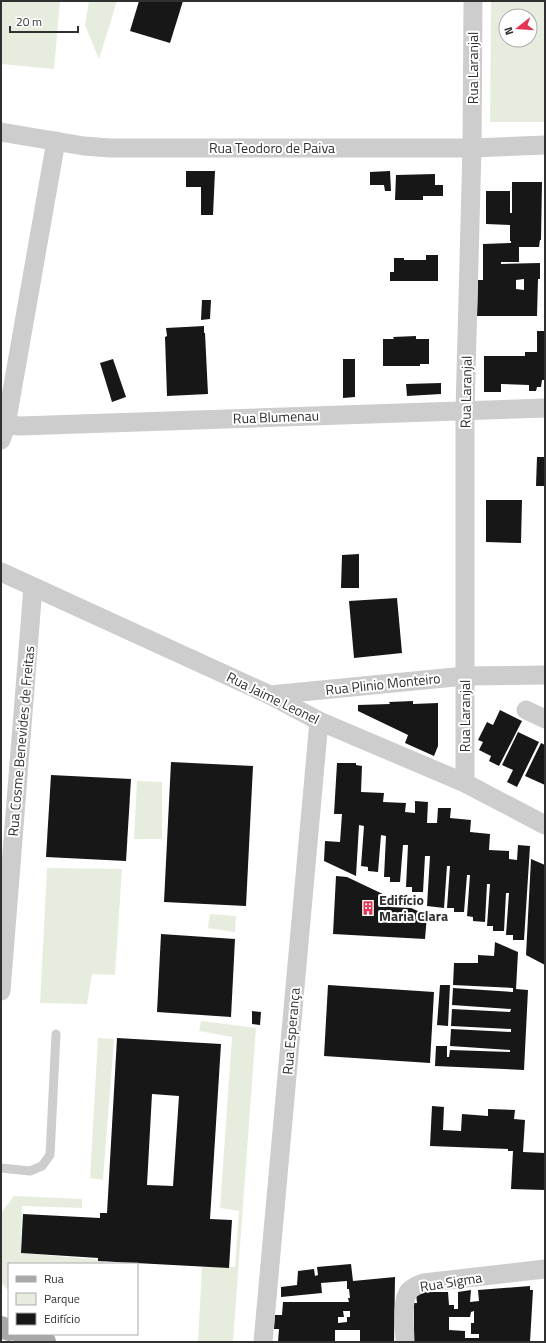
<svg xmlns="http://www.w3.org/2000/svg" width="546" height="1343" font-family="'Titillium Web',sans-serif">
	<rect width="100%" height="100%" fill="#fff"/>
	<!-- green -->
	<g fill="#e7edde" fill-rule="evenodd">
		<path d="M1,1h59l-6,68 -53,-5z"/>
		<path d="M89,1h28l-18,58 -14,-34z"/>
		<path d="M491,1h54v121h-55zM506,16h24v24h-24z"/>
		<path d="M137,781l25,1v57h-28z"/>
		<path d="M47,868l75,1 -7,106 -23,-1 -5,30 -47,-1z"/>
		<path d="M210,914l26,2 -1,16 -27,-4z"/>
		<path d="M201,1021l55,7 -23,314h-35l4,-75h33l4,-56 -19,-3 12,-171 -33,-6z"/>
		<path d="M98,1038l16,1 -11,141 -13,-2z"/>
		<path d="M14,1196l68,3v9l-60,-2 -1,47 83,7 -1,4h-94v27l-8,-8v-70z"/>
	</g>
	<!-- building -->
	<g fill="#171717" fill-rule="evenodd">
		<path d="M139,1h44l-13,42 -40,-12z"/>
		<path d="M186,171h29l-2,44h-12v-28h-15z"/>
		<path d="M390,171l1,20h-6l-1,-6h-14v-13z"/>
		<path d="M435,174v11h8v11h-20v4h-28l1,-25z"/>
		<path d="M512,182h30l-1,58h-1l-1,7h-20v15h-18v2l39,-1v16h-2l-1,37h-60l1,-36h5v-36l28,-1v-2h-1v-16l-24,-1v-33h24v22h2zM524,279v11l-8,-1v-9z"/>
		<path d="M426,255h12v26h-48v-9h4v-14h10v2h22z"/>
		<path d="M202,300h9l-1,19 -9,1z"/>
		<path d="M204,326v7h1l3,61 -41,2 -2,-59 2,-1 -1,-8z"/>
		<path d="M537,331h8v49h-3l-1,7h-4l-1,4h-7v-6l-28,-1v8h-17v-36h41v-4h12z"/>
		<path d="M416,336v3h13v25h-9v2h-37v-27h11l-1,-2z"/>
		<path d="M113,359l13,38 -14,5 -12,-39z"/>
		<path d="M343,359h12v38l-12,1z"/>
		<path d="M441,383v11l-34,2 -1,-12z"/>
		<path d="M537,457h8v29h-9z"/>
		<path d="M486,500h36l-1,43 -35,-1z"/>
		<path d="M359,554v34h-18l1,-33z"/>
		<path d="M397,598l5,55 -48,5 -5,-57z"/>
		<path d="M413,701v3l25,-1v43l-4,10 -29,-13 3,-8 -50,-24v-6l32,-1 -1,-2z"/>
		<path d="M500,710l22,11 -23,45 -10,-5 2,-5 -12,-6 4,-8 -5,-2 9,-18 6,3z"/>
		<path d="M518,732l21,10 -22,45 -10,-5 6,-12 -11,-5z"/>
		<path d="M541,743l4,2v40l-20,-9z"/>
		<path d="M171,762l82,4 -7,140 -82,-4z"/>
		<path d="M337,763h19v2l6,1 -1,26 23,1 -1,9 23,1 -1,9 10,1v-12l13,1 -1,21h10l1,-15h13l-1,10 21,2 -1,12 20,2 -1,16 20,1v8l8,1 1,-15 12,1 -6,94h-11v-5h-7l3,-42h-3l-2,38h-11v-5h-6l3,-42h-3l-2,38 -12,-1v-4l-6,-1 3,-41h-3l-3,37h-10v-4h-7l3,-42h-3l-3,42 -17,-2 3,-50h-5l-2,36h-11v-5h-6l2,-42h-5l-3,37h-10v-5h-6l2,-41 -5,-1 -3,37 -10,-1v-4l-7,-1 3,-40 -5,-1 -3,51 -32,-15 1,-20 15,1 2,-28h-8z"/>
		<path d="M51,775l80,4 -5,82 -80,-4z"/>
		<path d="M531,859l14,6v100l-19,-10z"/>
		<path d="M336,876l11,1 40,19 -1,4h5l-1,7 21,1 16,7 -2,24 -92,-5z"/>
		<path d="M161,934l74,5 -4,78 -74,-5z"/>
		<path d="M495,942l23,10 -2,37 12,1 -4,80 -89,-4 1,-20h11v11h2l1,-7 60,2v-2l-60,-4 1,-17 60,3v-3l-60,-3 1,-17 58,3 1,-3 -59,-4 1,-17 60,4v-4l-60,-3 1,-22h24v-8l16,1z"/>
		<path d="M328,985l106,7 -4,71 -106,-7z"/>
		<path d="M440,985h10l-2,41 -11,-1z"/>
		<path d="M252,1011l9,1 -1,13 -8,-1z"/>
		<path d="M117,1038l104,6 -11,175 22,1 -3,48 -131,-7v-3l-77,-5 2,-39 77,4v-5h7zM152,1094l27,2 -6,90 -26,-1z"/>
		<path d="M432,1106l12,1 -1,23 18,1 1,-17 26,2v-7l27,1 -1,9 11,1 -2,32 22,1v37l-34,-1 2,-38h-5v-2l-78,-3z"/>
		<path d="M351,1264l2,17 42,-4 -1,65h-34v-12h-25v12h-57l1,-13h-5l1,-14h7l1,-13h66l-1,-4h2l-1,-9h-2v-8l-26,2 1,10 -41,4v-10l16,-2 1,-14 16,-2 1,7 3,-1 -1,-8zM343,1311h7v6h-3v5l-9,1v-6h6z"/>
		<path d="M530,1286v4h3l-3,52h-118v-11l2,-1v-27h3l-1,-10 6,-1h26l1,13h5v4h4v-17l13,-2 -1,12 9,-1 -1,-11zM474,1311v12h-3v11h8v4h-14v-7l-16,-1v-13h21l1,-5z"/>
	</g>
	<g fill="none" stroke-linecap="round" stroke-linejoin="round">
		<!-- lane -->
		<path stroke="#cdcdcd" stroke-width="9" d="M1,1168l29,3 12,-5 8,-11 6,-121"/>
		<!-- street -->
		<g stroke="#cdcdcd" stroke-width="19">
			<path d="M1,132l83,14 26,2h362l73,-3"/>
			<path d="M6,425l14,1 525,-18"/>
			<path d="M1,440l5,-15 50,-284"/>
			<path d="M1,572l269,123 49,26 146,62 80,42"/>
			<path d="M270,695l195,-19 80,-1"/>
			<path d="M526,710l19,9"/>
			<path d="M465,783v-372l7,-263 1,-147"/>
			<path d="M1,991l32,-404"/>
			<path d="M263,1342l56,-621"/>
			<path d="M405,1342c0,-13 -4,-41 4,-51 4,-4 9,-6 14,-8l122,-14"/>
		</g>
		<!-- primary -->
		<g stroke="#a8a8a8" stroke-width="22">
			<path d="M1,1327l8,3"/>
			<path d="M22,1334l23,8"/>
		</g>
	</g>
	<!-- icons -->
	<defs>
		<symbol id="building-bare" viewBox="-9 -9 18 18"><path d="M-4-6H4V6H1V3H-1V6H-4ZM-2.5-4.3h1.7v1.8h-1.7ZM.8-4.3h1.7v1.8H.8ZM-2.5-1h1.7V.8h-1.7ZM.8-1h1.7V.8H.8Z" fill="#e33654" stroke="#fff" stroke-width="2.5" paint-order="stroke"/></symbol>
	</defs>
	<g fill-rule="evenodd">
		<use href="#building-bare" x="358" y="898" width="20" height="20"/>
	</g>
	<g text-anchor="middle" stroke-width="4" stroke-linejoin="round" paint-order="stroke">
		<!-- street labels -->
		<g font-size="14" fill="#303030" stroke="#fff">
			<text transform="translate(473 68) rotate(-90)" y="5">Rua Laranjal</text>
			<text x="272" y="153">Rua Teodoro de Paiva</text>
			<text transform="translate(466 392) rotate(-89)" y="5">Rua Laranjal</text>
			<text transform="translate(276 417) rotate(-2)" y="5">Rua Blumenau</text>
			<text transform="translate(383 684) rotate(-6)" y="5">Rua Plinio Monteiro</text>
			<text transform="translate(273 698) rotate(26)" y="5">Rua Jaime Leonel</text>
			<text transform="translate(465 716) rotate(-90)" y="5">Rua Laranjal</text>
			<text transform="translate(21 741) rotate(-85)" y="5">Rua Cosme Benevides de Freitas</text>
			<text transform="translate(291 1031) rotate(-85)" y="5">Rua Esperança</text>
			<text transform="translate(451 1282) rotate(-9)" y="5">Rua Sigma</text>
		</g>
		<!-- poi labels -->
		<g font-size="14" font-weight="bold" fill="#303030" stroke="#fff" text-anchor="start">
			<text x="379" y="905">Edifício<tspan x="379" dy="16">Maria Clara</tspan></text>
		</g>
	</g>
	<!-- border -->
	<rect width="546" height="1343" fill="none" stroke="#303030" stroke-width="4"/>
	<!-- legend -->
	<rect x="8" y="1263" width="130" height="72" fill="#ffffff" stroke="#acacac"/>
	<rect x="16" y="1276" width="20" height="6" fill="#a8a8a8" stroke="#acacac"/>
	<text x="44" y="1283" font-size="12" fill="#303030">Rua</text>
	<rect x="16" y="1293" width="20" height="12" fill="#e7edde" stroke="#acacac"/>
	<text x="44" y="1303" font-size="12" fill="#303030">Parque</text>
	<rect x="16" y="1313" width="20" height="12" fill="#171717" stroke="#acacac"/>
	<text x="44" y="1323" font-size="12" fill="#303030">Edifício</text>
	<!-- north arrow -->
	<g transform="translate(518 28) rotate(253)"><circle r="19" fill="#ffffff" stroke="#acacac"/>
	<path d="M0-3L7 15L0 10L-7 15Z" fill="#e33654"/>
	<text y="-6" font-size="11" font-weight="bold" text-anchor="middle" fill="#303030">N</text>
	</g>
	<!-- scale -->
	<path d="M10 26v6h68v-6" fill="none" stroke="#303030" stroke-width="2"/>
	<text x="16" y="26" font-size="12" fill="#303030" stroke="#ffffff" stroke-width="3" paint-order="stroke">20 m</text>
</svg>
